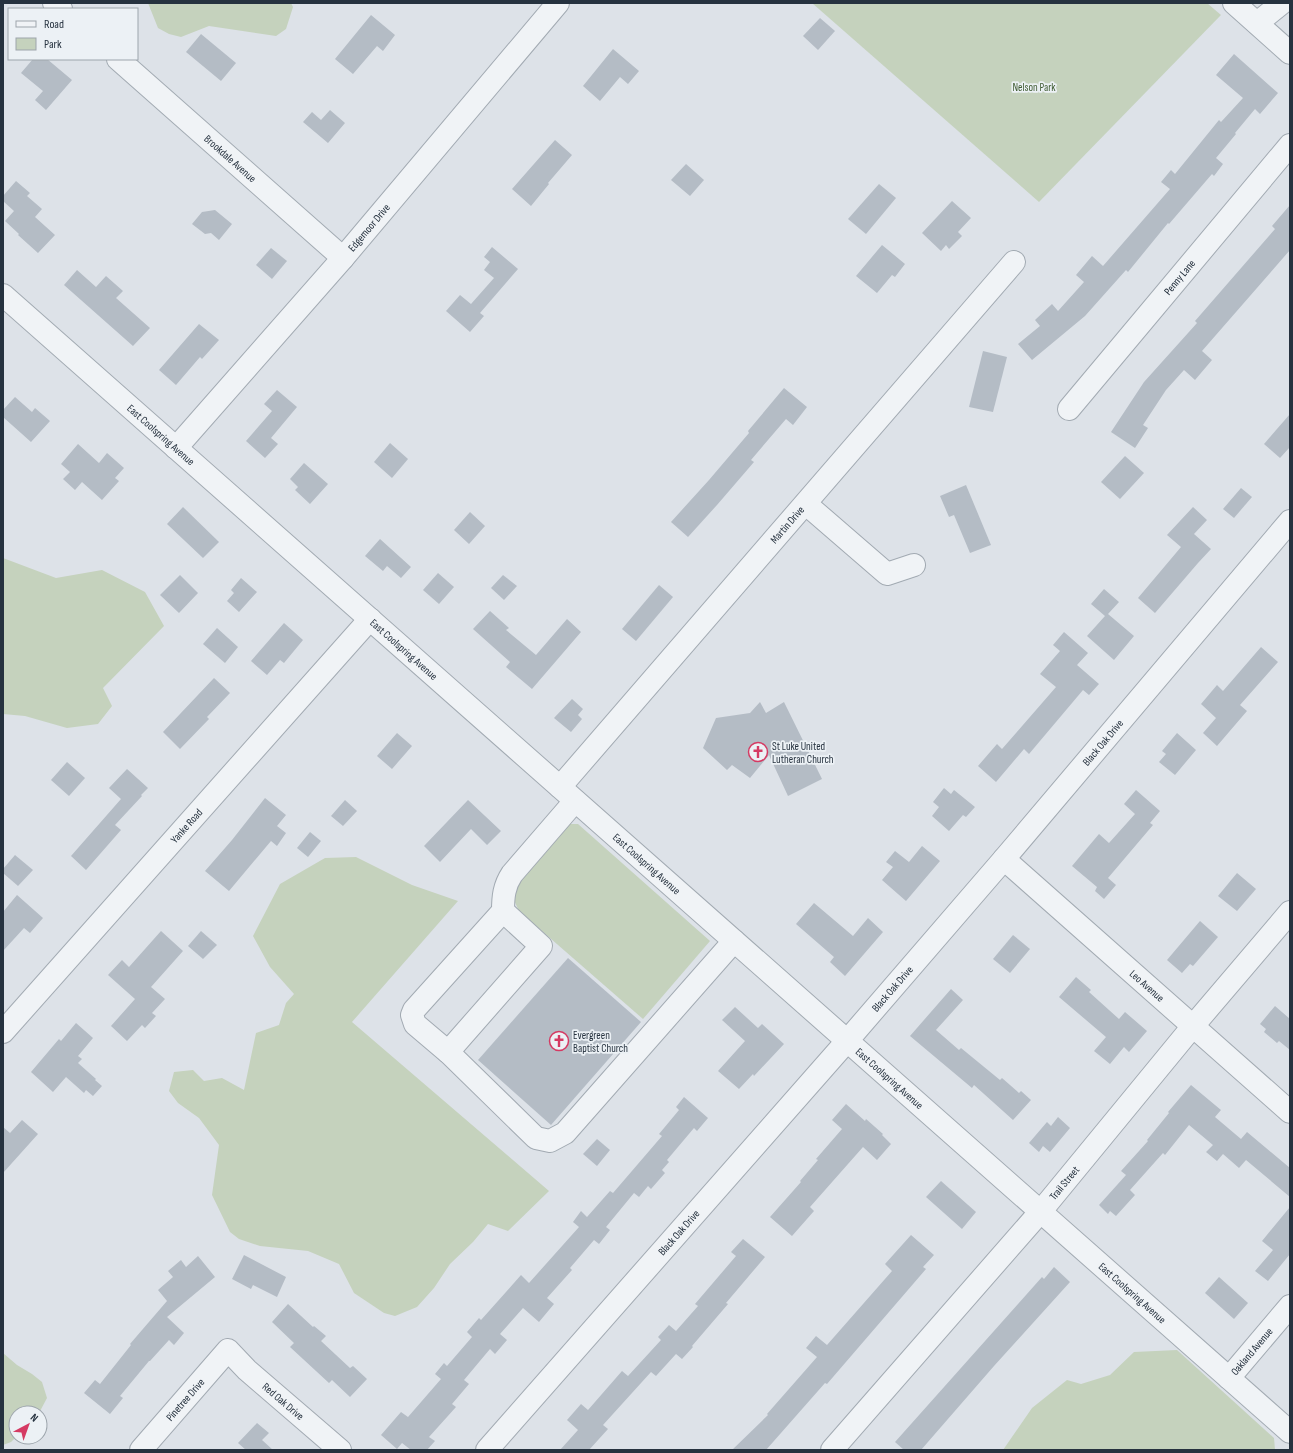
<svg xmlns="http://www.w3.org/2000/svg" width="1293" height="1453" font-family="'Sofia Sans Condensed',sans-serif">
	<rect width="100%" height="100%" fill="#dde2e8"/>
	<!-- green -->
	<g fill="#c5d2bd">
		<path d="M148,3h143l2,4 -7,22 -10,7 -67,-10 -28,11 -12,-3 -11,-6z"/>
		<path d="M812,3h395l14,12 -182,187z"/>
		<path d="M3,558l53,20 46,-8 43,22 19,34 -61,62 9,18 -14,18 -31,4 -42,-12 -22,-2z"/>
		<path d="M565,824h13l132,117 -67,78 -124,-108 -7,-15 3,-14z"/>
		<path d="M356,857l56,28 46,16 -106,121 197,169 -41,40 -20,-7 -15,18 -23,22 -16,24 -17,19 -22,9 -11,-3 -30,-20 -15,-29 -31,-13 -48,-5 -21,-7 -9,-7 -18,-37 7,-50 -20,-27 -21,-15 -9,-12 5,-19 19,-2 11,11 18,-3 22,12 12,-57 23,-8 7,-22 8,-9 -24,-27 -17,-31 27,-52 45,-26z"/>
		<path d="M1177,1350l97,88 1,12h-272l29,-42 35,-28 14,4 29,-9 24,-23z"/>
		<path d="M3,1353l14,12 15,9 10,8 5,16 -8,15h-23v24l-5,5 -8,3z"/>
	</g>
	<!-- building -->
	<g fill="#b4bcc5">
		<path d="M371,15l24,20 -12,16 -6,-5 -24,28 -18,-15z"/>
		<path d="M820,18l15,13 -17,19 -15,-14z"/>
		<path d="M201,34l35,29 -15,18 -35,-29z"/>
		<path d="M613,49l26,22 -11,13 -8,-7 -20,24 -17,-15z"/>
		<path d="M1234,54l44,39 -18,21 -5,-5 -20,24 1,1 -20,24 7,6 -9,12 -2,-2 -43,50 -1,-1 -40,49 -2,-2 -41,46 -53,44 -14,-16 22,-18 -5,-6 17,-16 6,7 26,-29 -8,-7 16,-19 11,10 67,-77 -9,-7 10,-12 4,4 44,-54 2,2 22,-24 -27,-23z"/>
		<path d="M33,59h14l25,21 -26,30 -11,-10 8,-9 -22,-18z"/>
		<path d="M330,110l15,13 -17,20 -25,-21 9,-10 9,8z"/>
		<path d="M555,140l17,15 -24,28 1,1 -18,22 -19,-17z"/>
		<path d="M686,164l18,16 -14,16 -19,-16z"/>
		<path d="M16,181l14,12 -3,3 15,13 -7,8 20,18 -17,18 -20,-18 1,-1 -14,-13 9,-10 -11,-10v-5z"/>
		<path d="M879,184l17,14 -30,36 -18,-15z"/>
		<path d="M952,201l19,17 -13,14 4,4 -13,13 -3,-4 -5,6 -19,-18z"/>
		<path d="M1290,205v45l-88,101 10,9 -17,20 -11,-10 -18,20 -23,35 5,3 -13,20 -24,-16 33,-50 53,-59 -2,-2 80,-92 -3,-3z"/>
		<path d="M215,210l17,14 -13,16 -8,-7 -6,1 -13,-10 10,-12z"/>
		<path d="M882,245l23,19 -10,13 -3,-2 -15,18 -21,-17z"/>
		<path d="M492,247l26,22 -38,44 4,3 -14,16 -24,-21 14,-16 11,9 23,-26 -10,-8 6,-8 -6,-5z"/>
		<path d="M271,248l16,13 -15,18 -16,-14z"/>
		<path d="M77,270l19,17 10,-11 17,15 -7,7 34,30 -17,18 -69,-61z"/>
		<path d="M199,324l20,16 -17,19 -2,-2 -24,28 -17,-15z"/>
		<path d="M983,351l24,6 -14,55 -24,-5z"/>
		<path d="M784,388l23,19 -14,18 -7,-6 -35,41 3,2 -37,43 -29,32 -17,-15 38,-42 40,-47 -1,-2z"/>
		<path d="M277,390l20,17 -26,31 7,6 -13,14 -19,-17 26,-30 -8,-7z"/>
		<path d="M15,397l17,15 3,-4 15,13 -19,21 -28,-25v-7z"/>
		<path d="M1290,414v33l-10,11 -16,-14z"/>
		<path d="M390,443l18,16 -16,19 -18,-16z"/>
		<path d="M78,444l21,19 8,-10 17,15 -9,10 4,3 -17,19 -20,-18 -7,8 -12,-11 7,-7 -9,-8z"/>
		<path d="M1125,456l19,17 -24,26 -19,-17z"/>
		<path d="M304,463l24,21 -18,20 -15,-14 3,-3 -8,-8z"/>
		<path d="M966,485l25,60 -21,8 -16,-38 -5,2 -9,-21z"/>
		<path d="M1241,488l11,9 -18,21 -11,-9z"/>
		<path d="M183,507l36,35 -16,16 -36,-34z"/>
		<path d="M1193,507l14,13 -13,14 17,15 -13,14 -43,50 -17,-15 43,-51 -14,-12z"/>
		<path d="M470,512l15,14 -16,18 -15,-14z"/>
		<path d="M380,539l31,28 -10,11 -14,-12 -4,5 -18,-15z"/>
		<path d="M438,573l16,14 -15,17 -16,-14z"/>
		<path d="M180,575l18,18 -19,20 -19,-18z"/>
		<path d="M503,575l14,11 -13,14 -13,-12z"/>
		<path d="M241,578l16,14 -18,20 -12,-11 7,-8 -3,-3z"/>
		<path d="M659,585l14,12 -37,44 -14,-12z"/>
		<path d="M1104,589l15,13 -11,12 26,22 -20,24 -27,-24 18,-20 -14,-12z"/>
		<path d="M490,611l19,17 -3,2 30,25 31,-36 14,13 -49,57 -26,-22 4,-5 -37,-33z"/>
		<path d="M284,623l19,17 -19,23 -4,-3 -13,15 -16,-14z"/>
		<path d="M217,628l21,19 -13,16 -22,-19z"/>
		<path d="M1064,632l24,21 -11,12 22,19 -10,11 -6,-5 -54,64 -5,-5 -28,33 -18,-16 19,-22 5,5 54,-62 -16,-13 20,-23 -7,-6z"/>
		<path d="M1261,647l17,15 -38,43 7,6 -30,35 -14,-13 13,-15 -15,-14 16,-19 6,6z"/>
		<path d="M214,678l16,15 -23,24 2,2 -29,30 -17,-17z"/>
		<path d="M572,699l11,10 -5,6 4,4 -11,13 -17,-14z"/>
		<path d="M760,702l6,11 18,-11 38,77 -34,17 -19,-41 -19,23 -18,-13 -5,5 -24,-22 13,-30 34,-5z"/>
		<path d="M397,733l15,13 -20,23 -15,-13z"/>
		<path d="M1177,733l19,17 -21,25 -16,-13 7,-8 -4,-3z"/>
		<path d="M67,762l18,16 -16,18 -18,-16z"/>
		<path d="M127,769l21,19 -7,7 1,1 -27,29 6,5 -35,40 -15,-14 50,-57 -12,-11z"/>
		<path d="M944,788l7,6 3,-4 21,17 -9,10 -3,-2 -14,16 -17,-15 7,-9 -6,-5z"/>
		<path d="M1136,790l24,21 -10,12 3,2 -45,53 8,7 -12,14 -9,-8 2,-4 -25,-21 27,-32 10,9 26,-29 -11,-10z"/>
		<path d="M265,798l21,17 -9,11 9,7 -9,13 -6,-5 -42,50 -24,-20 27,-31z"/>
		<path d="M345,800l12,11 -14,15 -12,-10z"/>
		<path d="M468,800l33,31 -14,14 -16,-16 -31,33 -16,-16z"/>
		<path d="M310,832l11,9 -13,16 -11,-9z"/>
		<path d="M922,846l18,15 -34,40 -24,-21 11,-13 -7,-5 9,-11 14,11z"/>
		<path d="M15,855l18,15 -15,16 -15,-13v-4z"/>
		<path d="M1237,873l19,16 -19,22 -19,-15z"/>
		<path d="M17,895l26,23 -13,15 -6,-5 -21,23v-39z"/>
		<path d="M814,903l39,33 15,-18 15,14 -38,44 -15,-14 4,-5 -38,-33z"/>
		<path d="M1200,921l18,16 -25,29 -3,-2 -8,9 -15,-13z"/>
		<path d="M161,931l22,20 -32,36 14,12 -13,14 4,3 -11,12 -3,-3 -15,16 -16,-15 24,-27 -27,-24 14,-15 7,7z"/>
		<path d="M201,931l16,14 -14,14 -15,-13z"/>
		<path d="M1013,935l17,14 -20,24 -17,-14z"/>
		<path d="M568,958l73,64 -90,103 -73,-65z"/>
		<path d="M1076,977l15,13 -2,2 30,27 6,-7 22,19 -18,21 -5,-5 -14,17 -16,-13 12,-14 -47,-40z"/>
		<path d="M951,989l12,11 -27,30 23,20 2,-2 39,32 2,-2 17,15 2,-2 10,9 -18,20 -39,-35 -2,3 -62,-52z"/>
		<path d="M1275,1006l15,13v31l-11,-9 -2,2 -13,-11 2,-3 -6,-5z"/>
		<path d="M735,1007l23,21 4,-4 22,20 -30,32 -1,-2 -14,15 -21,-18 27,-30 -23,-21z"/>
		<path d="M76,1023l17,15 -15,18 4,3 -4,4 18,16 -1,1 7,6 -9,10 -7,-6 -2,3 -18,-16 -13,15 -22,-20 28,-33 2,2z"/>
		<path d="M1191,1085l30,25 -6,7 26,22 6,-7 43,36v29l-44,-37 -7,8 -16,-14 -6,7 -11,-9 7,-7 -24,-20 -24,30 -2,-2 -33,37 5,5 -19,21 -6,-5 -2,3 -9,-9 27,-30 -5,-4 27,-30 -1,-1 22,-27 -1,-1z"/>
		<path d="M684,1097l24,21 -11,13 -3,-3 -27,32 2,2 -7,8 3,3 -14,16 -3,-3 -9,11 -5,-4 -28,34 4,3 -11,14 -5,-4 -24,28 2,2 -25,28 7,6 -15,18 -16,-14 -23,26 7,6 -12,14 -5,-5 -26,31 5,4 -17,20 4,3 -27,30 6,4 -8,9h-16l-9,-7 -5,6 -16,-14 20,-23 7,5 33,-38 -6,-5 9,-11 3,3 25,-29 -5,-5 12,-14 2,2 40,-45 8,8 50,-56 -6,-5 8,-11 6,6 23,-26 3,2 49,-57 -3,-2 20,-24 -3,-3z"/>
		<path d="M846,1104l19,17 1,-2 17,15 -1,1 9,9 -14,16 -14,-13 -53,60 4,4 -22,25 -22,-19 31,-35 -1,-1 18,-21 -2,-1 26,-30 -10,-9z"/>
		<path d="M1058,1117l12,11 -20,24 -7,-6 -4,6 -10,-9 18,-21 4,4z"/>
		<path d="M22,1120l16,14 -35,39v-46l7,6z"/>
		<path d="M597,1139l13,11 -13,16 -14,-12z"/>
		<path d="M941,1181l35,31 -14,17 -36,-32z"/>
		<path d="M1290,1207v47l-22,27 -13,-10 18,-21 -11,-9z"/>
		<path d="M911,1235l23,20 -11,12 3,2 -99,115 -2,-1 -59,67h-34l36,-35 -1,-1 50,-57 -11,-9 10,-12 11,9 65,-74 -7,-7z"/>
		<path d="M743,1239l22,18 -39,46 2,1 -36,42 1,1 -11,12 -6,-5 -20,22 -5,-4 -48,53 5,4 -19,21h-29l18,-20 -11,-10 14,-16 7,6 34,-39 6,5 33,-36 -3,-3 11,-12 7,6 22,-25 -3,-2 41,-48 -5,-4z"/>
		<path d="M244,1255l42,22 -9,20 -24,-12 -2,4 -19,-10z"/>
		<path d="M198,1256l17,21 -48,40 17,16 -10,12 -5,-5 -19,21h-1l-29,35 3,2 -13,16 -26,-21 11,-13 5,4 31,-39 -1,-1 37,-43 -9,-11 15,-13 -5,-6 13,-11 5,7z"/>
		<path d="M1054,1267l16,15 -76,84 -73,84h-17l-9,-8 147,-165 2,2z"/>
		<path d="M1219,1277l29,26 -14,16 -29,-26z"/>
		<path d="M288,1304l25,23 1,-1 12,10 -5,5 29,27 3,-2 14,13 -17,18 -18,-17 -3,3 -39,-36 4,-4 -22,-21z"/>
		<path d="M257,1423l12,10 -7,7 11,10h-27l-8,-7z"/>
	</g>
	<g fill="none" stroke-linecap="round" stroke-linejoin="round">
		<defs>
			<g id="minor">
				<path d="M54,3l7,6"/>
				<path d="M1234,3l56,50"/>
				<path d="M1257,23l25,-20"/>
				<path id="s1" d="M118,59l225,199"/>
				<path id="s2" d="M3,295l1287,1137"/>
				<path id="s3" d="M1069,409l221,-264"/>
				<path id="s4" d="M176,448l167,-190 215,-255"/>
				<path d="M806,504l81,70 27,-9"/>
				<path id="s5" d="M560,787l454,-525"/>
				<path id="s6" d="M1004,859l286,253"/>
				<path d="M503,911l38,35 -93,106 88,86 14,3 15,-8 169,-192"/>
				<path id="s7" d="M3,1032l367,-413"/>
				<path d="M448,1052l-33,-28 -3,-9 2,-5 89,-99c0,-14 1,-25 9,-37l63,-73"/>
				<path id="s8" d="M1229,1378l61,-72"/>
				<path id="s9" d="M141,1450l87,-100 19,20 93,80"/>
				<path id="s10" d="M487,1450l360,-409 157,-182 286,-338"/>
				<path id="s11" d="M832,1450l209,-239 152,-185 97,-114"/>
			</g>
		</defs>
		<!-- minor casing -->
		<use href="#minor" stroke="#a2aab2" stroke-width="24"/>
		<!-- minor -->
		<use href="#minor" stroke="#f0f3f6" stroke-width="22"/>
	</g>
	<!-- icons -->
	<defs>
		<symbol id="church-ring" viewBox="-11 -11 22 22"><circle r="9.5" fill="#ecf1f5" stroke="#d53a63" stroke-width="1.5"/><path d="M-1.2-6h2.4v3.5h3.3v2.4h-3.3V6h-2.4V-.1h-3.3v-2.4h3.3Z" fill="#d53a63"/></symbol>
	</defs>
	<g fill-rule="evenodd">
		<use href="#church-ring" x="747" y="741" width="22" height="22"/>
		<use href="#church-ring" x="548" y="1030" width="22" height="22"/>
	</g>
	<g text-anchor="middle" stroke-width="3.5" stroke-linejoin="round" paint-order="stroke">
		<!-- park labels -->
		<g font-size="11" fill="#3f5b32" stroke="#ecf1f5">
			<text x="1034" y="91">Nelson Park</text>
		</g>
		<!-- street labels -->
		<g font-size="11" fill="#26323f" stroke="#ecf1f5">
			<text dy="4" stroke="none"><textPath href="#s1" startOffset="150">Brookdale Avenue</textPath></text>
			<text dy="4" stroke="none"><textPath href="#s4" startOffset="293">Edgemoor Drive</textPath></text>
			<text dy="4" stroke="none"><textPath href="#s3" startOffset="172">Penny Lane</textPath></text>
			<text dy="4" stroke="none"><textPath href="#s2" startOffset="211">East Coolspring Avenue</textPath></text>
			<text dy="4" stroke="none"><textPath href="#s5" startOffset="347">Martin Drive</textPath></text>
			<text dy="4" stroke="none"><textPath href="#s2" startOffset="535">East Coolspring Avenue</textPath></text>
			<text dy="4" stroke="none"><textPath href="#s10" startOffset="938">Black Oak Drive</textPath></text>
			<text dy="4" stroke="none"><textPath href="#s7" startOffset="276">Yanke Road</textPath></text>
			<text dy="4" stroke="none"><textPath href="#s2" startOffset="859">East Coolspring Avenue</textPath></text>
			<text dy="4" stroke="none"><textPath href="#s6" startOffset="191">Leo Avenue</textPath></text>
			<text dy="4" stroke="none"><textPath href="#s10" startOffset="614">Black Oak Drive</textPath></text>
			<text dy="4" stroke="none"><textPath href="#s2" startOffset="1183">East Coolspring Avenue</textPath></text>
			<text dy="4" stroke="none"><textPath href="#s11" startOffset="354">Trail Street</textPath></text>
			<text dy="4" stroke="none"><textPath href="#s10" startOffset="290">Black Oak Drive</textPath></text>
			<text dy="4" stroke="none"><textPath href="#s2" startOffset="1507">East Coolspring Avenue</textPath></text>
			<text dy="4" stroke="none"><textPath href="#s8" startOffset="35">Oakland Avenue</textPath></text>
			<text dy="4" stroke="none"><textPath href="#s9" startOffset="67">Pinetree Drive</textPath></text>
			<text dy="4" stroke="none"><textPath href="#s9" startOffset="208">Red Oak Drive</textPath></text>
		</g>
		<!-- poi labels -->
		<g font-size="11" fill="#26323f" stroke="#ecf1f5" text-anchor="start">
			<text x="772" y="750">St Luke United<tspan x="772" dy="13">Lutheran Church</tspan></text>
			<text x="573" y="1039">Evergreen<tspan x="573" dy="13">Baptist Church</tspan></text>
		</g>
	</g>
	<!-- border -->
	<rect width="1293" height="1453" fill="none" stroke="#26323f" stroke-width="8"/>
	<!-- legend -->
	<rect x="8" y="8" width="130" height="52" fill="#ecf1f5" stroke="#9da5ac"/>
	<rect x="16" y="21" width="20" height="6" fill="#f0f3f6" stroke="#9da5ac"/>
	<text x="44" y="28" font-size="12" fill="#26323f">Road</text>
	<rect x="16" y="38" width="20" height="12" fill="#c5d2bd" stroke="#9da5ac"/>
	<text x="44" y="48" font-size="12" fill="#26323f">Park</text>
	<!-- north arrow -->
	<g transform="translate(28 1425) rotate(41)"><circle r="19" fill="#ecf1f5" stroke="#9da5ac"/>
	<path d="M0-3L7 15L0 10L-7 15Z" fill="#d53a63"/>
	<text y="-6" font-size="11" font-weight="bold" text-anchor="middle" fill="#26323f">N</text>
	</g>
</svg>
